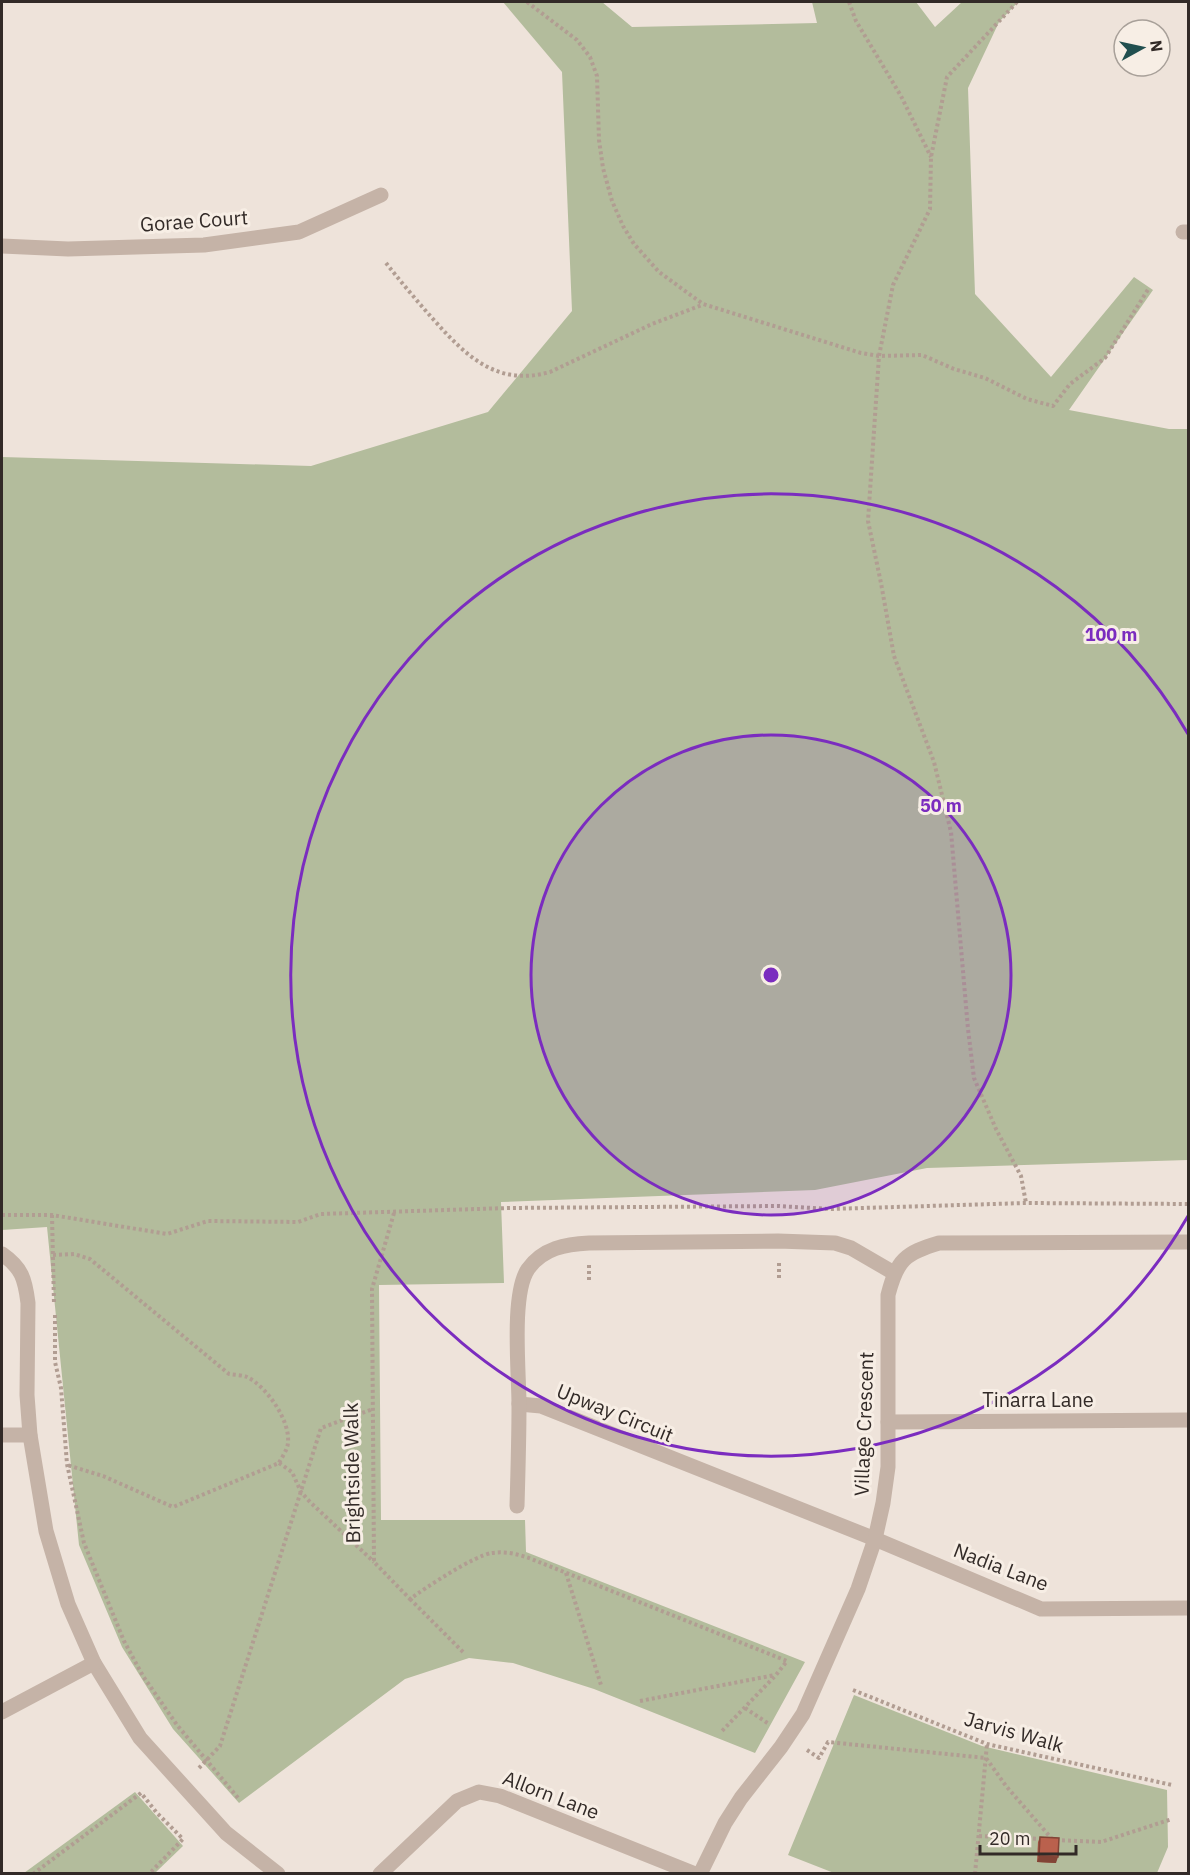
<svg xmlns="http://www.w3.org/2000/svg" width="1190" height="1875" font-family="'IBM Plex Sans',sans-serif">
	<rect width="100%" height="100%" fill="#eee3da"/>
	<!-- green -->
	<g fill="#b3bc9c">
		<path d="M503,2h99l30,25 185,-4 -5,-21h104l19,25 27,-25h56l-19,20 -31,66 7,206 76,83 83,-100 19,13 -84,120 100,19h19v731l-261,8 -112,22 -314,12 3,81 -125,2 2,235h144l1,32 279,110 -50,91 -161,-64 -81,-26 -44,-5 -64,21 -166,124 -66,-74 -51,-82 -43,-102 -32,-318 -45,3v-773l309,9 177,-54 84,-101 -10,-239z"/>
		<path d="M854,1695l128,51 185,44 1,57 -11,26h-323l-46,-18z"/>
		<path d="M135,1792l48,54 -28,27h-131z"/>
	</g>
	<g fill="none" stroke-linecap="round" stroke-linejoin="round">
		<!-- path -->
		<g stroke="#b19d92" stroke-width="4" stroke-dasharray="3 3" stroke-linecap="butt">
			<path d="M527,2l50,38 13,17 7,19 2,64 4,28 9,33 11,25 11,18 25,28 44,32 158,49 18,3 43,-1 32,14 31,9 42,21 26,7 17,-22 35,-26 44,-70"/>
			<path d="M849,2l7,19 45,75 30,61"/>
			<path d="M1017,2l-70,75 -16,80 -1,52 -37,76 -14,71 -11,165 13,62 13,73 40,106 17,70 17,197 6,49 22,51 25,47 5,27"/>
			<path d="M386,263c15,19 31,38 47,56 33,37 64,68 117,53l102,-48 50,-19"/>
			<path d="M394,1213l-22,76 2,273 36,37c15,-11 65,-44 82,-46 13,-2 25,1 37,5l258,103 -11,14 -55,57"/>
			<path d="M2,1215h50l115,19 41,-13 90,1 23,-8 187,-6 270,-2 52,3 196,-6 162,1"/>
			<path d="M52,1215l2,89"/>
			<path d="M53,1255l21,-1 16,5 139,115c6,1 13,1 18,3 19,9 43,43 41,65 0,7 -6,15 -9,21l-106,44 -70,-31 -36,-11"/>
			<path d="M779,1263v16"/>
			<path d="M589,1280v-15"/>
			<path d="M55,1315v47l6,26 6,76 17,79 40,98 19,35 34,49 62,74"/>
			<path d="M279,1463l13,9 9,20 9,10 64,60"/>
			<path d="M566,1573l35,112"/>
			<path d="M410,1599l53,53"/>
			<path d="M853,1690l134,54 185,41"/>
			<path d="M640,1701l135,-26"/>
			<path d="M745,1708l24,16"/>
			<path d="M807,1750l12,8 9,-16 158,16 20,28 46,53"/>
			<path d="M199,1768l21,-22 101,-318 52,-19"/>
			<path d="M979,1836l64,3"/>
			<path d="M1056,1840l45,2 71,-23"/>
			<path d="M33,1874l108,-81 16,20 26,26 -34,35"/>
			<path d="M975,1874l12,-130"/>
		</g>
		<!-- minor -->
		<g stroke="#c5b3a7" stroke-width="15">
			<path d="M1183,232h5"/>
			<path d="M2,246l66,3 136,-4 95,-13 82,-37"/>
			<path d="M2,1254c20,14 23,25 26,49l-1,92 3,40 16,96 22,73 26,59 46,75 86,95 52,41"/>
			<path d="M519,1404l22,2 334,133 166,70 147,-1"/>
			<path d="M888,1422l300,-2"/>
			<path d="M2,1435h28"/>
			<path d="M517,1506c1,-34 2,-68 2,-101 0,-33 -8,-111 9,-136 15,-21 38,-25 61,-26l189,-2 57,2 16,5 43,25"/>
			<path d="M2,1712l92,-49"/>
			<path d="M380,1874l77,-73 22,-9 21,4 195,78"/>
			<path d="M700,1874l25,-51 16,-25 40,-51 22,-33 55,-125 17,-50 8,-36 5,-36v-172c9,-35 17,-42 51,-52l249,-1"/>
		</g>
	</g>
	<!-- wall -->
	<path fill="#a05342" d="M1040,1837l16,26 -19,-1 1,-20z"/>
	<!-- shaded-wall -->
	<path fill="#824436" d="M1039,1856l19,1 -2,6 -19,-1z"/>
	<!-- building -->
	<path fill="#ba614d" stroke="#824436" stroke-width="1.5" d="M1040,1837l19,1 -1,19 -19,-1z"/>
	<!-- distance rings -->
	<circle cx="771" cy="975" r="240" fill="#7b2cbf" fill-opacity=".12"/>
	<g fill="none" stroke="#7b2cbf" stroke-width="3">
		<circle cx="771" cy="975" r="240"/>
		<path d="M1188 1216A481 481 0 1 1 1188 734"/>
	</g>
	<g text-anchor="middle" stroke-width="6" stroke-linejoin="round" paint-order="stroke">
		<!-- street labels -->
		<g font-size="20" fill="#322a27" stroke="#f7eee5">
			<text transform="translate(194 221) rotate(-4)" y="7">Gorae Court</text>
			<text x="1038" y="1407">Tinarra Lane</text>
			<text transform="translate(615 1413) rotate(22)" y="7">Upway Circuit</text>
			<text transform="translate(864 1424) rotate(-88)" y="7">Village Crescent</text>
			<text transform="translate(352 1473) rotate(-91)" y="7">Brightside Walk</text>
			<text transform="translate(1001 1567) rotate(21)" y="7">Nadia Lane</text>
			<text transform="translate(1014 1732) rotate(16)" y="7">Jarvis Walk</text>
			<text transform="translate(551 1795) rotate(21)" y="7">Allorn Lane</text>
		</g>
	</g>
	<circle cx="771" cy="975" r="9" fill="#7b2cbf" stroke="#f7eee5" stroke-width="3"/>
	<g font-size="18" text-anchor="middle" font-weight="bold" fill="#7b2cbf" stroke="#f7eee5" stroke-width="6" stroke-linejoin="round" paint-order="stroke">
		<text x="1111" y="641">100 m</text>
		<text x="941" y="812">50 m</text>
	</g>
	<!-- border -->
	<rect width="1190" height="1875" fill="none" stroke="#322a27" stroke-width="6"/>
	<!-- north arrow -->
	<g transform="translate(1142 48) rotate(82)"><circle r="28" fill="#f7eee5" stroke="#a8a099" stroke-width="1.5"/>
	<path d="M0-4.5L10 22L0 15L-10 22Z" fill="#214f4f"/>
	<text y="-9" font-size="16" font-weight="bold" text-anchor="middle" fill="#322a27">N</text>
	</g>
	<!-- scale -->
	<path d="M980 1845v9h96v-9" fill="none" stroke="#322a27" stroke-width="3"/>
	<text x="989" y="1845" font-size="18" fill="#322a27" stroke="#f7eee5" stroke-width="4.5" paint-order="stroke">20 m</text>
</svg>
